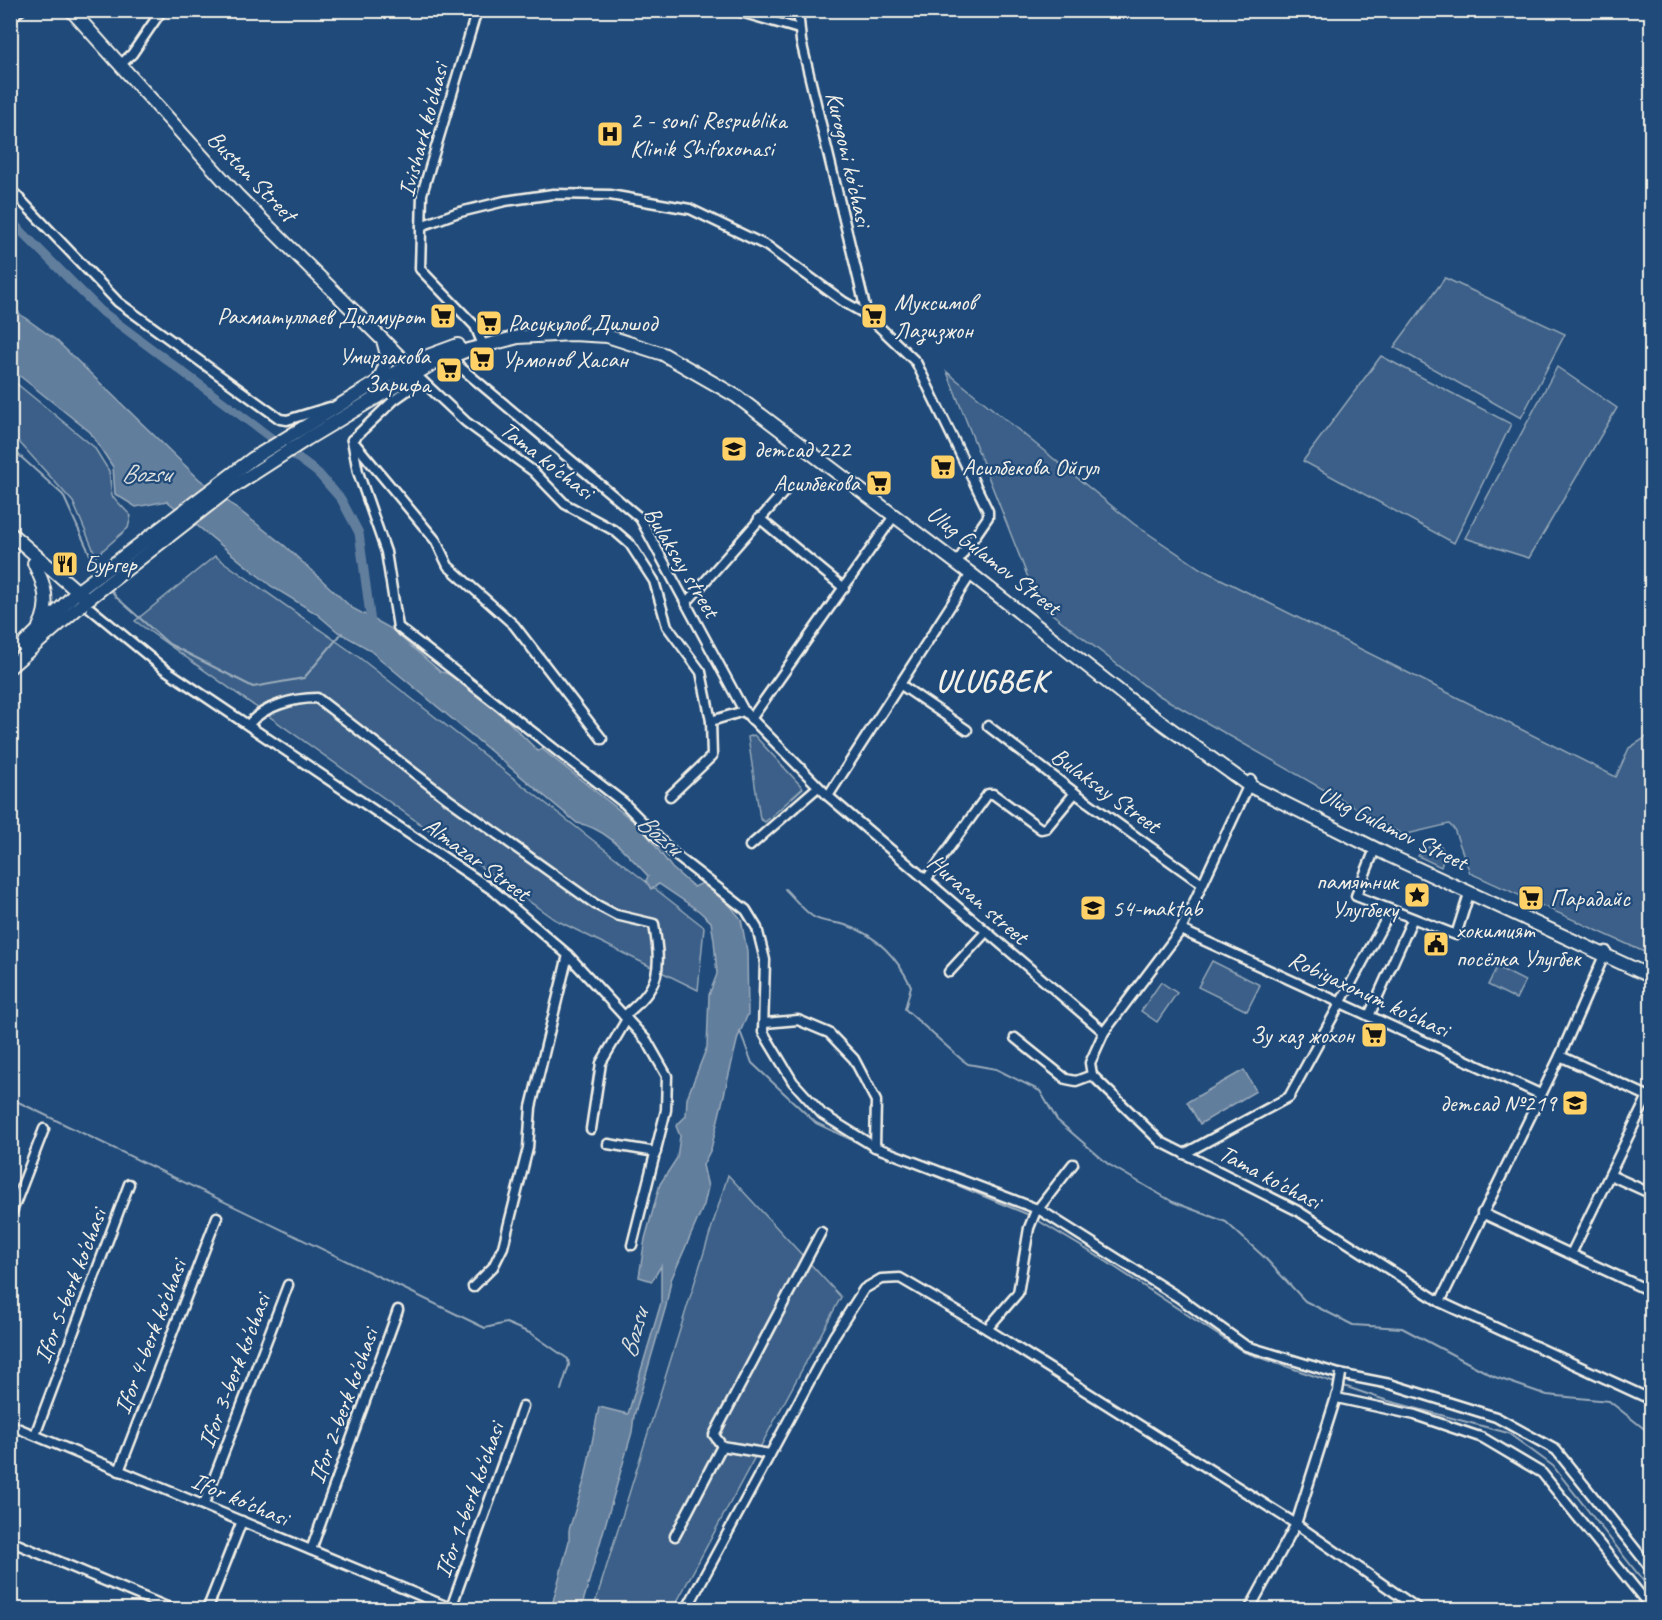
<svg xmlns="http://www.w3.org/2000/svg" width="1662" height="1620" font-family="Caveat,sans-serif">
	<rect width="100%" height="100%" fill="#1f4a7a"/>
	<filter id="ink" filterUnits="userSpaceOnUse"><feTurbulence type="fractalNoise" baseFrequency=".0167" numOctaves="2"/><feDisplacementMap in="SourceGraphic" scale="12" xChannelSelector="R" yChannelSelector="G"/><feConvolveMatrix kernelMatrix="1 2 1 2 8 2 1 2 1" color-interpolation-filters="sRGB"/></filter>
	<g filter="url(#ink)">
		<!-- green -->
		<g fill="#3a5f88" stroke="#97a8b8" stroke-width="1.5">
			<path d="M1445,278l120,56 -44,84 -127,-71z"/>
			<path d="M1381,356l130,68 -57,119 -151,-82z"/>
			<path d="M1557,367l60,41 -88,150 -64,-20z"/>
			<path d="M947,372l187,152 67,45 415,208 13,-29 22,-14v221l-181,-82 -16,-44 -5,-5 -46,11 -250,-143 -115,-89z"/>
			<path d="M11,379l83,68 15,24 3,25 19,20 -3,12 -32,28 -23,-54 -62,-69z"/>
			<path d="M215,556l141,99 348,272 -6,63 -144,-71 -419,-298z"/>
			<path d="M754,735l49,53 -38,34 -5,-3 -12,-82z"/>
			<path d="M1435,844l6,2 4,8 -4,13 -23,-11 5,-6z"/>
			<path d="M1212,961l48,24 -13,26 -49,-24z"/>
			<path d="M1497,967l28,14 -9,18 -28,-14z"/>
			<path d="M1161,982l16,11 -20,29 -16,-11z"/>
			<path d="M728,1175l113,122 -168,312 -80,1z"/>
		</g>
		<!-- water -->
		<g fill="#627e9d" stroke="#9cacbb" stroke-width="1.5">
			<path d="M10,303l11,12 35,25 143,139 86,67 67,62 38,20 51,44c26,4 76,59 97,79l4,-2 100,79 30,40 22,19 9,-4 19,13 19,23 6,32 1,63 -10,23 -27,112 -8,16 5,22 -4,18 -33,75 -5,26 -32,110 -2,16 -51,177h-30l18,-68v-11l16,-52 14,-71 29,7 33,-111v-37l-9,15 -13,-4 6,-38 15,-55 17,-26 3,-22 -4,-10 10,-10 1,-18 20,-51 2,-52 8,-21 -3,-34 -3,-18 -12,-11 -40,-27 -8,5 -5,-8 2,-5c-20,-21 -41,-48 -71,-53l-210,-175 -29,-16 -21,-18 -46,-28 -104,-85 -31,6 -21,-13 -2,-27 -23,-35 -79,-63z"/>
			<path d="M1244,1070l12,21 -56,33 -13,-22z"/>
		</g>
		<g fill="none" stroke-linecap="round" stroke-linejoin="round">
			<!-- stream -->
			<g stroke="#9cacbb" stroke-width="2">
				<path d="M10,447l53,48 34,75"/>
				<path d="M109,587l7,10 53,47 84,43 51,-9 38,-45"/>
				<path d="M785,889c9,9 17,20 27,27 11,8 24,5 36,10 29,9 50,33 63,60l-6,23 56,50 7,5 28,5 44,22 17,29 51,44 65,38 53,20 39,36 40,43 48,24 49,3 93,49 52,18 62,6 43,34"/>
				<path d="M740,1031l12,32 64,60 53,25"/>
				<path d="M10,1098l475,230 21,-5 26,11 36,25 1,6 -8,25"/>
				<path d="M880,1153l149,62 78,47 137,90 141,48 123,33 45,33 99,126"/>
			</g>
			<!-- canal -->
			<path stroke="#627e9d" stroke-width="9" d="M10,220l90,90 218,163 23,26 18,34 13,97"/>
			<defs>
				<g id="street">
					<path d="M477,10l-55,184 -2,75 55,57 8,19"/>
					<path d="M734,10l65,19"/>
					<path d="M798,10l3,31 66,274"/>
					<path d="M10,17l11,-7"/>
					<path d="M120,65l12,-11 30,-44"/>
					<path d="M15,194l103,108 162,117 7,1 43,-13"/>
					<path d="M421,226l35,-13 49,-12 48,-7 57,1 80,14 77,37 77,56 23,13 49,47 72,149v6l-29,42"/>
					<path d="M451,353l9,14 180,151 104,193 84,85 276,236"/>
					<path d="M415,374l51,48 67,49 32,33 50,27 15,13 24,37 13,45 34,46 10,49 1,35 -42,40"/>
					<path d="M352,440l6,32 28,80 12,75 226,176 50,51 72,56 11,18 8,32 -2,72 30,50 29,32 53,33 165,63 138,87 68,49 93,28 51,10 106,33 60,33 96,120"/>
					<path d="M352,440l84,101 12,25 66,59 88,114"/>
					<path d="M352,440l42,-40 27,-19"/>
					<path d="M759,518l85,70"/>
					<path d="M686,603l98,-111"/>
					<path d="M91,609l72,59 331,223 74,64 79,86 20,35 -1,34 -34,135"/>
					<path d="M901,685l66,45"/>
					<path d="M751,719l143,-203"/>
					<path d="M711,721l33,-10"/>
					<path d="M249,724c15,-18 45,-26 68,-26l131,101 147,105 21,11 38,9c7,46 8,61 -30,92"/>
					<path d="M988,726l87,67 127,91"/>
					<path d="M828,796l143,-222"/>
					<path d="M750,846l68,-59"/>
					<path d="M1375,849l-19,47 100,39 13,-41"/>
					<path d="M926,880l62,-86h5l48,35 5,-1 29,-35"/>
					<path d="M1181,930l359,164"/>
					<path d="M949,972l37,-40"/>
					<path d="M1369,1016l43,-96"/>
					<path d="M765,1023l33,-3 31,13 25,26 22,42 -1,46"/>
					<path d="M1015,1038l51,41 10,2 16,-6"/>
					<path d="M1560,1056l92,42"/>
					<path d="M1092,1075l69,67 137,69 142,91 212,98"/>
					<path d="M1092,1075l-2,-12 14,-31 77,-102 70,-150"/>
					<path d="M591,1129l10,-66 26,-44"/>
					<path d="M608,1144l48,8"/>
					<path d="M1184,1154l105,-57 102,-187"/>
					<path d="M1610,1175l42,19"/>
					<path d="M1482,1213l170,79"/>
					<path d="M10,1217l34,-88"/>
					<path d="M1571,1254l77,-158"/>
					<path d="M473,1287l20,-20 10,-20 25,-99 3,-41 37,-152"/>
					<path d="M1440,1302l120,-246 46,-105"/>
					<path d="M987,1329l31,-36 11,-65 6,-15 38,-49"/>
					<path d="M1337,1398l78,17 68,23 59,35 110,136"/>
					<path d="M10,1425l445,185"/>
					<path d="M35,1435l94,-251"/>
					<path d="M10,1439l5,-12"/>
					<path d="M770,1454l-48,-8 -8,-11 107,-203"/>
					<path d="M119,1471l98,-254"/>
					<path d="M204,1504l84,-219"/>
					<path d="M675,1536l47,-90"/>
					<path d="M10,1541l164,69"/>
					<path d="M311,1550l87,-240"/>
					<path d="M451,1608l72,-202"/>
					<path d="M207,1610l35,-89"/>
					<path d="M686,1610l148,-274 30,-47 17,-10 19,-1 87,51 309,195 124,86"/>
					<path d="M1249,1610l47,-86 41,-130"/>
				</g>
				<g id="secondary">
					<path d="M71,10l167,186 175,174"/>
					<path d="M379,380l9,-21 -5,-19"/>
					<path d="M10,533l74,64"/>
					<path d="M34,563c11,22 17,41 5,64"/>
					<path d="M23,645l55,-54 174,-132 127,-78 49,-25 30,-11"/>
					<path d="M10,667l77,-67 141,-110 79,-51 125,-75 36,-14 50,-13 55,-3 34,2 56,18 73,42 235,178 158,125 119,86 140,70 264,122"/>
				</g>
			</defs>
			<!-- street casing -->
			<use href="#street" stroke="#f4f1e8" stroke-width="13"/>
			<!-- secondary casing -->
			<use href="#secondary" stroke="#f4f1e8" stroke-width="16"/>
			<!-- street -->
			<use href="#street" stroke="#1f4a7a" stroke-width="8"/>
			<!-- secondary -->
			<use href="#secondary" stroke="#1f4a7a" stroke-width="12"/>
			<defs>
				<path id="street-bridge" d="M1338,1391l3,-17"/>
			</defs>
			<!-- street-bridge casing -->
			<use href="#street-bridge" stroke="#f4f1e8" stroke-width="13" stroke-linecap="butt"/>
			<!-- street-bridge -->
			<use href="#street-bridge" stroke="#1f4a7a" stroke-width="8"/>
		</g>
	</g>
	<!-- icons -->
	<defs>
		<symbol id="hospital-square" viewBox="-11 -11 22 22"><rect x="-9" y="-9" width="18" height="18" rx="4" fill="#ffd166" stroke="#1f4a7a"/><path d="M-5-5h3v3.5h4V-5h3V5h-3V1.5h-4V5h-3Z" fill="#111"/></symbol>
		<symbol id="supermarket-square" viewBox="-11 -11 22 22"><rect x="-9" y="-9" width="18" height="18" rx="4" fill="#ffd166" stroke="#1f4a7a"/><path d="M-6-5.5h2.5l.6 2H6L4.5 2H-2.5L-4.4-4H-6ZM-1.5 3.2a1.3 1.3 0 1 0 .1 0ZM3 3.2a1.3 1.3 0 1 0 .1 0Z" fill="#111"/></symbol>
		<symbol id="school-square" viewBox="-11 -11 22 22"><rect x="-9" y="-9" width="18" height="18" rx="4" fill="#ffd166" stroke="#1f4a7a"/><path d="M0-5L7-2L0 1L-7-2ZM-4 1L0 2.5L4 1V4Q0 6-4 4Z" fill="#111"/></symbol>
		<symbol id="restaurant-square" viewBox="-11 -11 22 22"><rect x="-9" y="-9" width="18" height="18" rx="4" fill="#ffd166" stroke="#1f4a7a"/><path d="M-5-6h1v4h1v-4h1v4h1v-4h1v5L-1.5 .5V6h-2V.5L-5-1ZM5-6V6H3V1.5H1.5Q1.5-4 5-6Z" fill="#111"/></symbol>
		<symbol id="sight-square" viewBox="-11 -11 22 22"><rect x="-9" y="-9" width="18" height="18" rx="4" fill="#ffd166" stroke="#1f4a7a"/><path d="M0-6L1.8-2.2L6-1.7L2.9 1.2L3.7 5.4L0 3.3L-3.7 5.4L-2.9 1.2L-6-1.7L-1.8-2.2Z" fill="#111"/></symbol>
		<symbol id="civic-square" viewBox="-11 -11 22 22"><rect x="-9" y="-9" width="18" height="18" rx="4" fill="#ffd166" stroke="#1f4a7a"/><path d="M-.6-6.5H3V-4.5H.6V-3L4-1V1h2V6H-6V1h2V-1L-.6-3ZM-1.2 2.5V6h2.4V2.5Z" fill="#111"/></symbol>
	</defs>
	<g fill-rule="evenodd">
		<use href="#hospital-square" x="595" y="119" width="30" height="30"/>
		<use href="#supermarket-square" x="428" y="301" width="30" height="30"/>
		<use href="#supermarket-square" x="859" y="301" width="30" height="30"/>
		<use href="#supermarket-square" x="474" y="308" width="30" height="30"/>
		<use href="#supermarket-square" x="467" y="344" width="30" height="30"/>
		<use href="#supermarket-square" x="434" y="355" width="30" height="30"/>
		<use href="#school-square" x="719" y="434" width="30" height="30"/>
		<use href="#supermarket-square" x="928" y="452" width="30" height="30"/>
		<use href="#supermarket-square" x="864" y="468" width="30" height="30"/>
		<use href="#restaurant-square" x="50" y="549" width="30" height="30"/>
		<use href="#sight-square" x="1402" y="880" width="30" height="30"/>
		<use href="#supermarket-square" x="1516" y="883" width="30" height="30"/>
		<use href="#school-square" x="1078" y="893" width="30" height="30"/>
		<use href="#civic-square" x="1421" y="929" width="30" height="30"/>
		<use href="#supermarket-square" x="1359" y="1020" width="30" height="30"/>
		<use href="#school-square" x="1560" y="1088" width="30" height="30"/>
	</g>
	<g text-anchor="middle" stroke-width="4.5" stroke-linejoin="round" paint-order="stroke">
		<!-- poi labels -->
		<g font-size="24" fill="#f4f1e8" stroke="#1f4a7a" text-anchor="start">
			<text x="630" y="128">2 - sonli Respublika<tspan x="630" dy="28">Klinik Shifoxonasi</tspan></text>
			<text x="894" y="310">Муксимов<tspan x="894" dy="28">Лазизжон</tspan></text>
			<text x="424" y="324" text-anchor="end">Рахматуллаев Дилмурот</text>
			<text x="508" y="331">Расукулов Дилшод</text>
			<text x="430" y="364" text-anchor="end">Умирзакова<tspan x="430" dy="28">Зарифа</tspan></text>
			<text x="502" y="367">Урмонов Хасан</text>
			<text x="754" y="457">детсад 222</text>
			<text x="962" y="475">Асилбекова Ойгул</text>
			<text x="860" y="491" text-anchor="end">Асилбекова</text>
			<text x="84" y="572">Бургер</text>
			<text x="1398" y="889" text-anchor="end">памятник<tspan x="1398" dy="28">Улугбеку</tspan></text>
			<text x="1550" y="906">Парадайс</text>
			<text x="1112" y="916">54-maktab</text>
			<text x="1456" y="938">хокимият<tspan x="1456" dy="28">посёлка Улугбек</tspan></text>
			<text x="1354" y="1043" text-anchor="end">Зу хаз жохон</text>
			<text x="1556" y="1111" text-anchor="end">детсад №219</text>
		</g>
		<!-- street labels -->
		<g font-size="24" fill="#f4f1e8" stroke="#1f4a7a">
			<text transform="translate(423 130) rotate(-75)" y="8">Ivishark ko'chasi</text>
			<text transform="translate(849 159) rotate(77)" y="8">Kurogoni ko'chasi</text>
			<text transform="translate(252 176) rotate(46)" y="8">Bustan Street</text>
			<text transform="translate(547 460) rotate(38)" y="8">Tama ko'chasi</text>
			<text transform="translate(994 560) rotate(38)" y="8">Ulug Gulamov Street</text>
			<text transform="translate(682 562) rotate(59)" y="8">Bulaksay street</text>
			<text transform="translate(1106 790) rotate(36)" y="8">Bulaksay Street</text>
			<text transform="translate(1393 828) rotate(26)" y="8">Ulug Gulamov Street</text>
			<text transform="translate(477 859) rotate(36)" y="8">Almazar Street</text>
			<text transform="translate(978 899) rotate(41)" y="8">Hurasan street</text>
			<text transform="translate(1369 994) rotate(25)" y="8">Robiyaxonum ko'chasi</text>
			<text transform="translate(1270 1177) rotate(28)" y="8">Tama ko'chasi</text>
			<text transform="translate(70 1286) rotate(-69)" y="8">Ifor 5-berk ko'chasi</text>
			<text transform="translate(150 1337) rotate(-69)" y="8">Ifor 4-berk ko'chasi</text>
			<text transform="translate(234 1371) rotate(-69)" y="8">Ifor 3-berk ko'chasi</text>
			<text transform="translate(343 1406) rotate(-70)" y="8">Ifor 2-berk ko'chasi</text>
			<text transform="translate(240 1499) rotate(23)" y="8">Ifor ko'chasi</text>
			<text transform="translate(469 1500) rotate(-70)" y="8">Ifor 1-berk ko'chasi</text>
		</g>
		<!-- water labels -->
		<g font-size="26" font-style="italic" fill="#dee0dd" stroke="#1f4a7a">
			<text x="146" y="482">Bozsu</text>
			<text transform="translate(660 834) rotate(40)" y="9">Bozsu</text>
			<text transform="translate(633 1333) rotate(-74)" y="9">Bozsu</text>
		</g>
		<!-- district labels -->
		<g font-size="30" font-weight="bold" letter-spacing="1.5" fill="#f4f1e8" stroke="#1f4a7a">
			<text x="992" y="691">ULUGBEK</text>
		</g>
	</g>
	<!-- margin -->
	<rect width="1662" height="1620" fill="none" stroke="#1f4a7a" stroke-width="36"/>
	<rect x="18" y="18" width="1626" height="1584" fill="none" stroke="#f4f1e8" stroke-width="2" filter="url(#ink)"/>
</svg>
